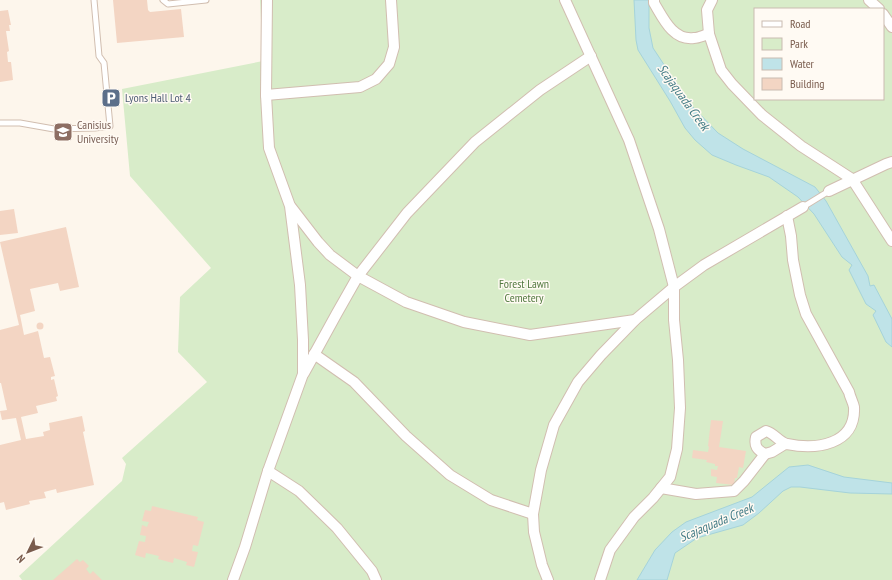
<svg xmlns="http://www.w3.org/2000/svg" width="892" height="580" font-family="'PT Sans Narrow',sans-serif">
	<rect width="100%" height="100%" fill="#fdf6ec"/>
	<!-- green -->
	<path fill="#d8ecc9" fill-rule="evenodd" d="M260,0h632v580h-870l-3,-4 103,-95 4,-17 -4,-6 85,-76 -29,-30 2,-55 31,-29 -81,-92 -8,-87 141,-28zM755,9h128v90h-128z"/>
	<!-- water -->
	<g fill="#bfe3e8" stroke="#a5d3da">
		<path d="M634,0h15v28l4,20 37,56 28,29 25,16 72,38 11,14 42,75 2,10 4,-1 18,34v28l-6,-5 -13,-27 3,-4 -10,-7 -17,-34 3,-5 -10,-8 -28,-43 -16,-17 -29,-20 -33,-12 -24,-10 -17,-15 -10,-12 -15,-27 -32,-51 -2,-10z"/>
		<path d="M808,465l36,12 48,6v11l-42,-1 -50,-6h-9l-8,4 -24,22 -16,12 -46,13 -22,15 -8,27h-30l18,-30 17,-18 14,-10 66,-25 37,-30z"/>
	</g>
	<!-- building -->
	<g fill="#f3d5c3">
		<path d="M113,0h34l1,10 2,2 31,-3 3,28 -67,6z"/>
		<path d="M8,10l3,15h-2l1,6h-4l3,20 -2,1 1,10h3l2,18 -13,2v-71z"/>
		<path d="M14,209l4,24 -18,2v-24z"/>
		<path d="M66,227l13,60 -19,4 -2,-8 -28,6 5,22 -15,4 4,20 14,-4 6,27 6,-1 5,19 -4,1v3l3,-1 4,17 -2,1 1,4 -21,5 2,7 -17,4 5,22 18,-3 -1,-4 7,-2 -1,-7 33,-7 3,15 -2,1 11,53 -37,8 -1,-4 -12,3 2,6 -17,3 1,3 -24,6 -2,-8 -4,1v-58l21,-5 -5,-22 -14,2 -2,-9 7,-1 -6,-27h-1v-53l19,-5 -19,-83z"/>
		<circle cx="40" cy="326" r="3.5"/>
		<path d="M711,420l12,1 -4,26 27,4 -3,17 -4,-1 -2,11h-2l-1,7 -18,-2 1,-6 -6,-1v-7l6,1 1,-4h-3v-2l-9,-2 1,-2 -15,-2 1,-8 15,2 1,-5 -1,-1z"/>
		<path d="M152,506l46,11 -1,3 7,2 -6,24 -5,-1 -1,6 6,1 -4,15 -8,-2 1,-3 -13,-4 -1,5 -15,-4 1,-3 -13,-3 -1,5 -10,-3 4,-14 6,1 1,-6 -6,-1 2,-10 5,2 2,-5 -7,-1 3,-11 6,1z"/>
		<path d="M77,559l3,3 3,-2 6,6 -3,3 4,5 3,-3 9,9h-49z"/>
	</g>
	<g fill="none" stroke-linecap="round" stroke-linejoin="round">
		<defs>
			<g id="service">
				<path d="M163,0l5,4 38,-4"/>
				<path d="M0,123h20l34,6 41,-1 15,-2 -6,-63 -5,-7 -5,-56"/>
				<path d="M803,207l26,-16"/>
			</g>
			<g id="minor">
				<path d="M565,0l64,140 30,89 15,58v33l4,40 2,48 -3,41 -7,28 -17,21 -19,19 -24,33 -10,30"/>
				<path d="M654,0v3c9,15 19,38 40,35 5,0 10,-3 15,-4"/>
				<path d="M712,0l-5,10 2,24 12,36 11,14 30,31 39,31 51,33 40,62"/>
				<path d="M869,0l10,9"/>
				<path d="M883,14l9,13"/>
				<path d="M266,95l94,-8 16,-8 13,-15 5,-17 -3,-47"/>
				<path d="M829,191l57,-27 6,-2"/>
				<path d="M291,207l27,35 12,13 28,21 48,26 58,20 66,13 105,-15"/>
				<path d="M314,354l40,28 52,54 44,39 41,25 42,14"/>
				<path d="M304,373l33,-60 21,-37 49,-63 68,-71 65,-52 51,-34"/>
				<path d="M785,444l-13,8 -7,2c-8,-4 -11,-8 -9,-17l10,-6c8,2 13,11 21,13 29,6 69,1 67,-37 -1,-5 -4,-10 -5,-15l-43,-78 -6,-19 -7,-35 -2,-24 -4,-20"/>
				<path d="M268,471l31,20 38,37 35,43 4,9"/>
				<path d="M661,488l35,6 38,-3 10,-10 21,-27"/>
				<path d="M233,580l12,-33 23,-76 35,-97v-34l-3,-55 -10,-79 -21,-58 -3,-53 1,-95"/>
				<path d="M548,580l-6,-15 -8,-33 -1,-18 8,-44 13,-45 24,-43 23,-27 34,-35 39,-33 30,-22 99,-58"/>
			</g>
		</defs>
		<!-- service casing -->
		<use href="#service" stroke="#d1beb0" stroke-width="7"/>
		<!-- minor casing -->
		<use href="#minor" stroke="#d1beb0" stroke-width="12"/>
		<!-- service -->
		<use href="#service" stroke="#fff" stroke-width="5"/>
		<!-- minor -->
		<use href="#minor" stroke="#fff" stroke-width="10"/>
	</g>
	<!-- icons -->
	<defs>
		<symbol id="parking-square" viewBox="-11 -11 22 22"><rect x="-9" y="-9" width="18" height="18" rx="4" fill="#5c6f8a" stroke="#fffaf3"/><path d="M-3.5-5.5H1a3.5 3.5 0 0 1 0 7H-1V5.5H-3.5ZM-1-3.4V-.6H.8a1.4 1.4 0 0 0 0-2.8Z" fill="#fff"/></symbol>
		<symbol id="university-square" viewBox="-11 -11 22 22"><rect x="-9" y="-9" width="18" height="18" rx="4" fill="#8d6e63" stroke="#fffaf3"/><path d="M0-5L7-2L0 1L-7-2ZM-4 1L0 2.5L4 1V4Q0 6-4 4Z" fill="#fff"/></symbol>
	</defs>
	<g fill-rule="evenodd">
		<use href="#parking-square" x="100" y="87" width="22" height="22"/>
		<use href="#university-square" x="52" y="121" width="22" height="22"/>
	</g>
	<g text-anchor="middle" stroke-width="3" stroke-linejoin="round" paint-order="stroke">
		<!-- service labels -->
		<g font-size="12" fill="#4e5e75" stroke="#fffaf3" text-anchor="start">
			<text x="125" y="102">Lyons Hall Lot 4</text>
		</g>
		<!-- education labels -->
		<g font-size="12" fill="#785e54" stroke="#fffaf3" text-anchor="start">
			<text x="77" y="129">Canisius<tspan x="77" dy="14">University</tspan></text>
		</g>
		<!-- park labels -->
		<g font-size="12" fill="#537a41" stroke="#fffaf3">
			<text x="524" y="288">Forest Lawn<tspan x="524" dy="14">Cemetery</tspan></text>
		</g>
		<!-- water labels -->
		<g font-size="13" font-style="italic" fill="#437c86" stroke="#fffaf3">
			<text transform="translate(684 97) rotate(54)" y="5">Scajaquada Creek</text>
			<text transform="translate(716 522) rotate(-23)" y="5">Scajaquada Creek</text>
		</g>
	</g>
	<!-- legend -->
	<rect x="754" y="8" width="130" height="92" fill="#fffaf3" stroke="#cabbb1"/>
	<rect x="762" y="21" width="20" height="6" fill="#ffffff" stroke="#cabbb1"/>
	<text x="790" y="28" font-size="12" fill="#7a5c4d">Road</text>
	<rect x="762" y="38" width="20" height="12" fill="#d8ecc9" stroke="#cabbb1"/>
	<text x="790" y="48" font-size="12" fill="#7a5c4d">Park</text>
	<rect x="762" y="58" width="20" height="12" fill="#bfe3e8" stroke="#cabbb1"/>
	<text x="790" y="68" font-size="12" fill="#7a5c4d">Water</text>
	<rect x="762" y="78" width="20" height="12" fill="#f3d5c3" stroke="#cabbb1"/>
	<text x="790" y="88" font-size="12" fill="#7a5c4d">Building</text>
	<!-- north arrow -->
	<g transform="translate(28 552) rotate(227)" stroke="#fffaf3" stroke-width="3" paint-order="stroke">
	<path d="M0-3L7 15L0 10L-7 15Z" fill="#7a5c4d"/>
	<text y="-6" font-size="11" font-weight="bold" text-anchor="middle" fill="#7a5c4d">N</text>
	</g>
</svg>
